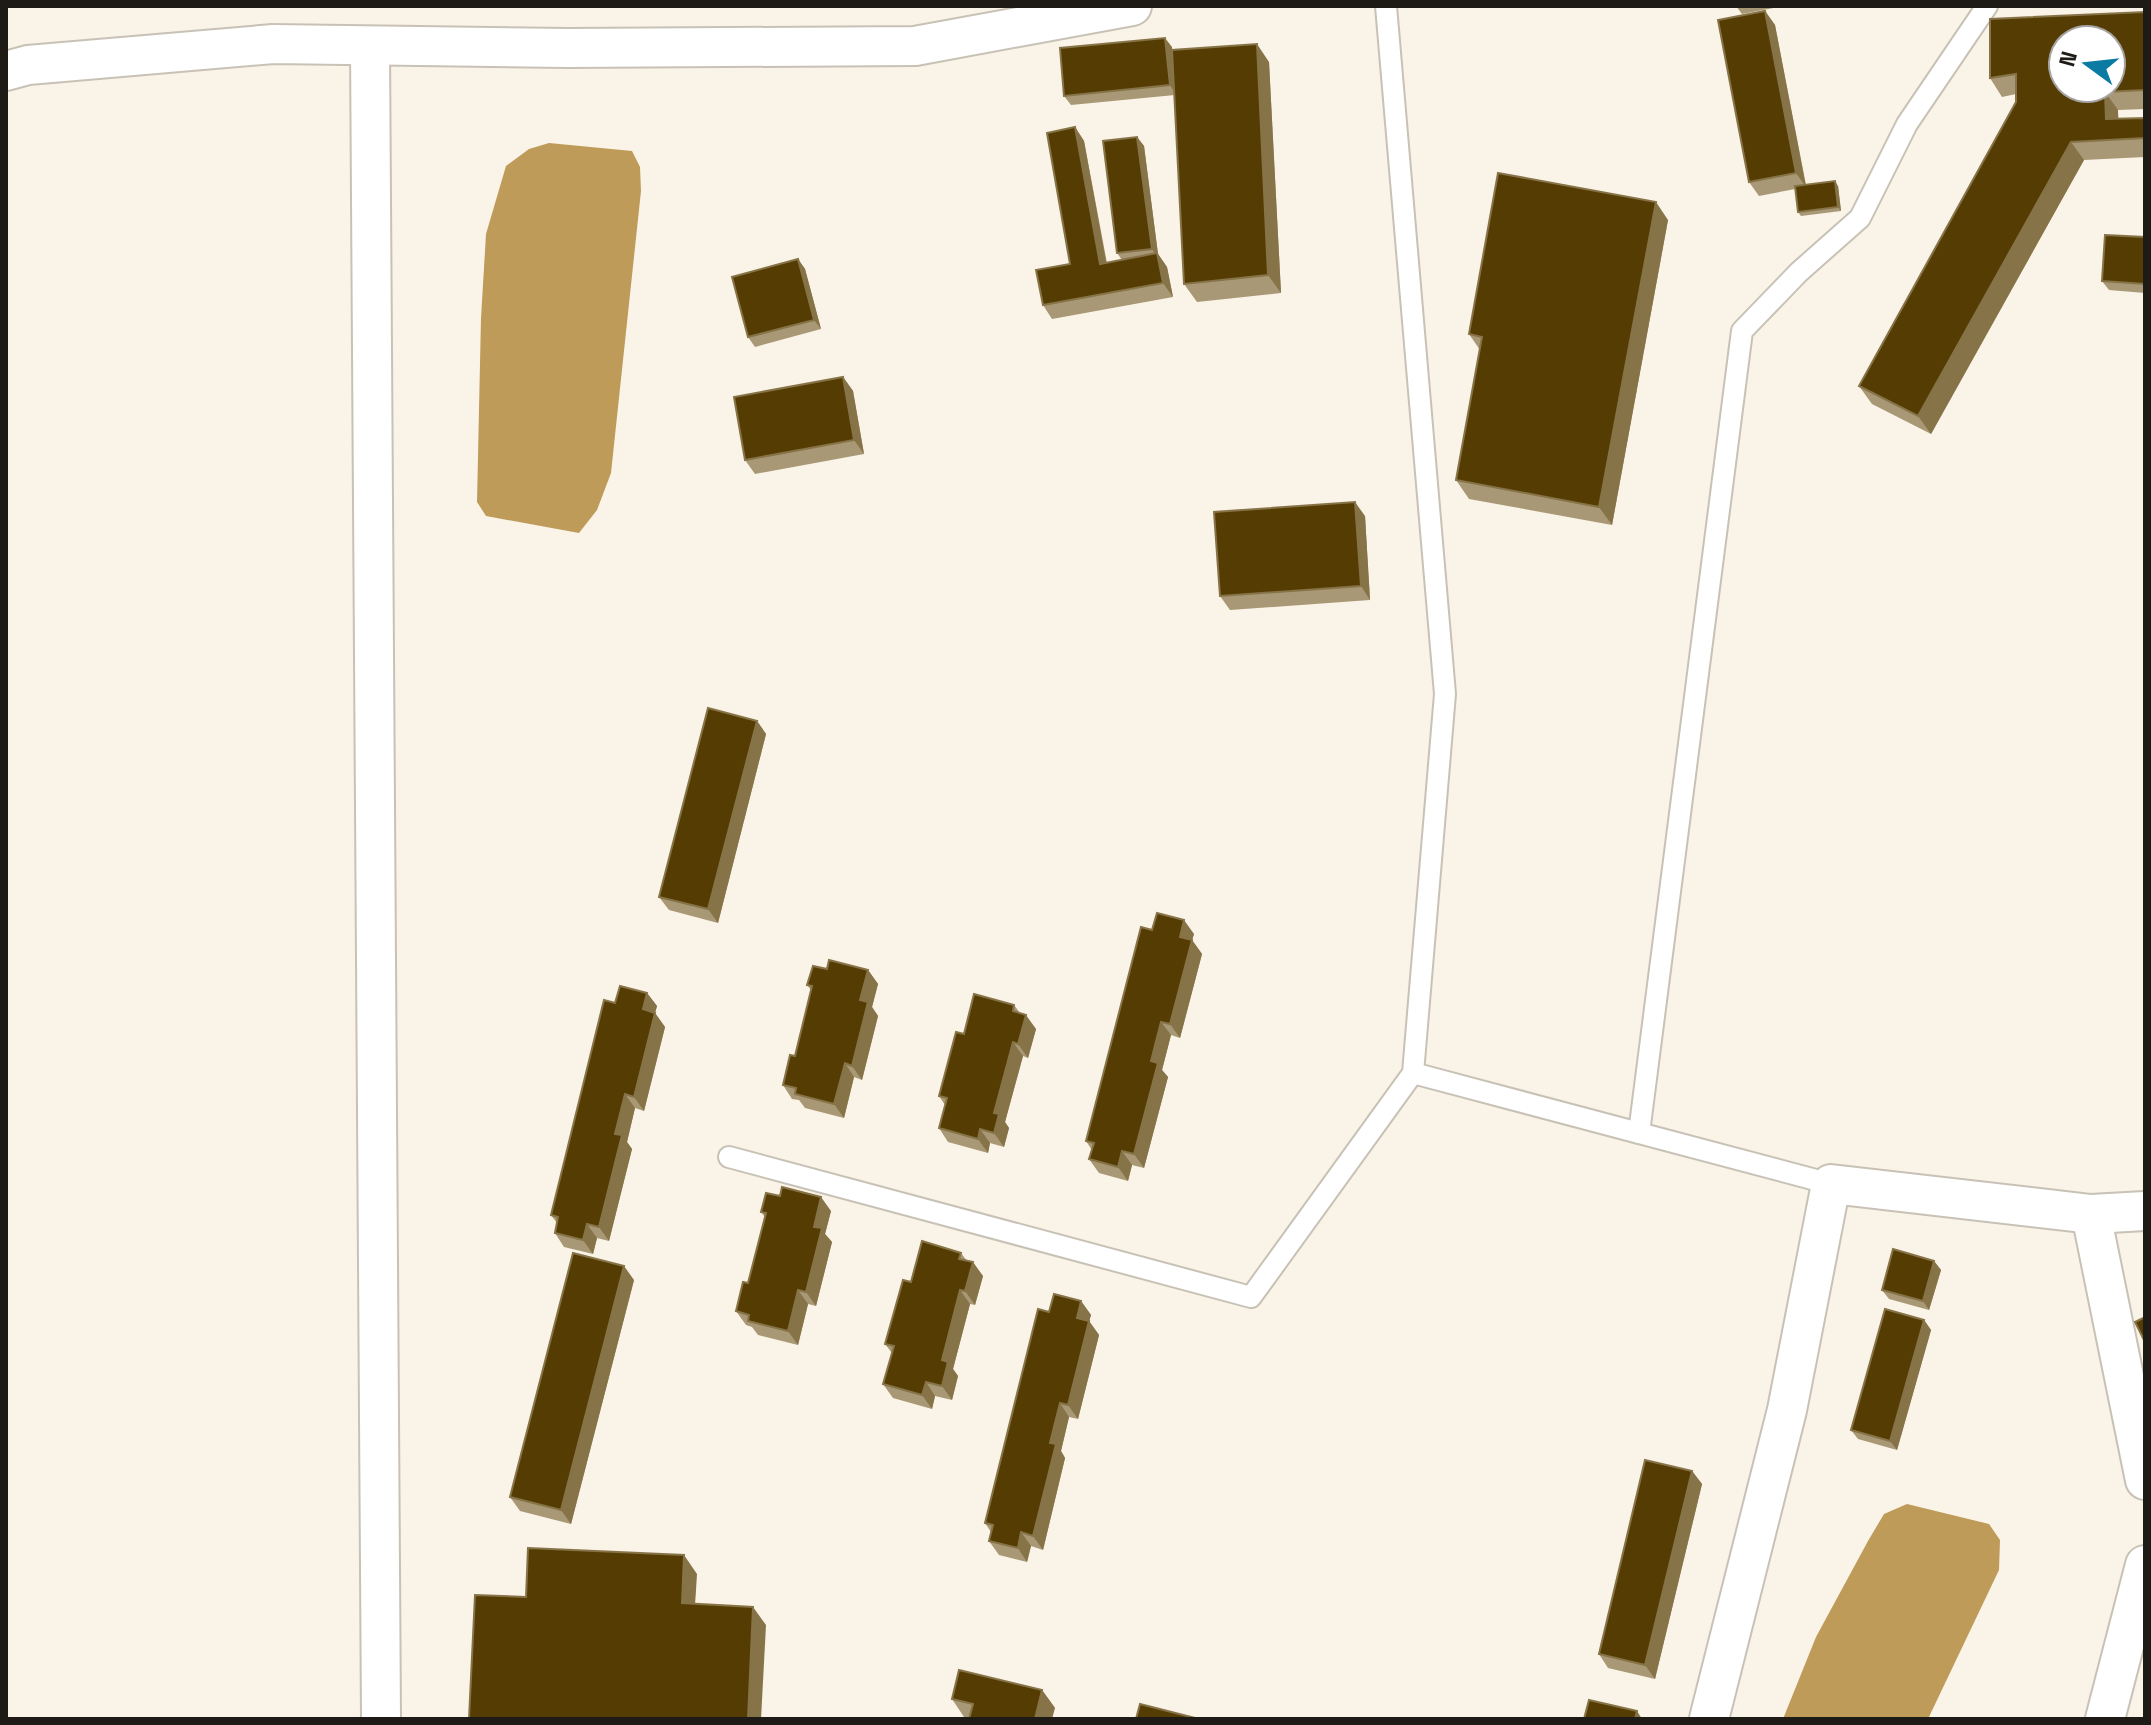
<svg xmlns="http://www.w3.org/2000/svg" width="2151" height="1725" font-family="'Space Grotesk',sans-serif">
	<rect width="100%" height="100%" fill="#faf3e7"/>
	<!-- water -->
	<g fill="#bf9b5a">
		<path d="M549,143l83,8 8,16 1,24 -30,282 -14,37 -18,23 -93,-17 -9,-14 4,-184 5,-84 20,-68 23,-17z"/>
		<path d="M1907,1504l82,20 11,16 -1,30 -71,149h-145l33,-82 52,-96 16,-27z"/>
	</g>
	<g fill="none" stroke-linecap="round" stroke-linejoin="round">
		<defs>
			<g id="service">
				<path d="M1413,1073l418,111"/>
				<path d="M1639,1133l103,-802 57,-59 61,-54 47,-94 80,-118"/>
				<path d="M729,1157l522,140 162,-224 32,-379 -59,-688"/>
			</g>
			<g id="minor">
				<path d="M370,46l11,1673"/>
				<path d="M6,71l22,-6 245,-21 295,4 347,-2 217,-40"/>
				<path d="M2091,1214l54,266"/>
				<path d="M1709,1719l78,-309 44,-226 260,30 54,-3"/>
				<path d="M2105,1719l40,-154"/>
			</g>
		</defs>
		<!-- service casing -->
		<use href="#service" stroke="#c8c2b6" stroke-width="24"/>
		<!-- minor casing -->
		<use href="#minor" stroke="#c8c2b6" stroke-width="42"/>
		<!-- service -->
		<use href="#service" stroke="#fff" stroke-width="20"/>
		<!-- minor -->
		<use href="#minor" stroke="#fff" stroke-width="38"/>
	</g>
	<!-- wall -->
	<g fill="#a89875">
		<path d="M1736,6h48l-42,8z"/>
		<path d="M1765,11l10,14 31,160 32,1 3,25 -40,5 -3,-4 -3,-23 -36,7 -10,-14z"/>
		<path d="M2145,12v97l-27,1v9l27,-1v39l-61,3 -153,274 -59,-30 -13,-18 157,-284v-8l-14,3 -12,-19z"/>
		<path d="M1172,47v7l97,8 12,231 -84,9 -13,-18 -9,-189 -104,10 -7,-9z"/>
		<path d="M1075,127l9,14 23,122 15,-3 -5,-7 20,-116 7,9 14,108 9,13 6,30 -121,22 -9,-14 27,-41z"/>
		<path d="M1668,220l-56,305 -143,-26 -13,-19 24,-130 -11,-16z"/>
		<path d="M2145,237v56l-36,-3 -7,-9z"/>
		<path d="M798,259l7,10 16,60 -66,18 -7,-10z"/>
		<path d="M843,377l10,14 11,63 -109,20 -10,-14z"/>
		<path d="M1365,516l5,84 -140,10 -10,-14z"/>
		<path d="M757,721l9,13 -48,189 -49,-13 -10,-13z"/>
		<path d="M1152,930l42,4 -2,6 10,14 -22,84 -9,-3 -9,35 6,7 -24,91 -12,-3 -4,16 -29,-8 -10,-14 3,-9 -6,-9z"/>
		<path d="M827,969l41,1 10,14 -6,23 6,9 -16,64 -8,-3 -10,41 -39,-10 -6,-8 -7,-1 -9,-14 12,-29 16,-66 -4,-5z"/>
		<path d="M647,993l10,13 -2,7 10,14 -21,84 -9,-3 -8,34 5,7 -23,92 -12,-3 -4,16 -29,-7 -9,-14 2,-10 -6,-8 64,-212z"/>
		<path d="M1014,1005l6,8 16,16 -8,29 -5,-2 -18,66 4,6 -5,19 -14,-4 -2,10 -40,-11 -9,-14 6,-23 -6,-9 25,-62z"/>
		<path d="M831,1211l-6,23 7,8 -16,64 -8,-2 -10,41 -40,-10 -6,-8 -6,-2 -10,-14 12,-28 17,-66 -4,-5z"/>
		<path d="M961,1253l6,8 16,15 -8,29 -5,-1 -17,65 5,7 -6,24 -17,-4 -3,13 -39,-11 -10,-14 9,-31 -7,-9 26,-62z"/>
		<path d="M1934,1261l7,9 -12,40 -40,-11 -7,-9z"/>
		<path d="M634,1280l-63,244 -51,-13 -10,-14z"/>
		<path d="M1081,1301l10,14 -2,6 10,14 -21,84 -9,-2 -8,34 4,7 -22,92 -12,-4 -4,16 -28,-7 -10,-14 2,-9 -6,-9 64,-211z"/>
		<path d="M1924,1320l7,10 -34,120 -39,-11 -7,-9z"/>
		<path d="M1692,1471l10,13 -47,195 -47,-11 -9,-14z"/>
		<path d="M1042,1690l13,18 -85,10 -6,-1 -12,-18z"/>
	</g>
	<!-- shaded-wall -->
	<g fill="#867347">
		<path d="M1765,11l10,14 31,162 -10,-14z"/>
		<path d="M1165,38l7,9 4,48 -6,-10z"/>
		<path d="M1257,44l12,18 12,231 -13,-18z"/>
		<path d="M2105,92l13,18 1,27 -13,-18z"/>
		<path d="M1075,127l9,14 25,137 -9,-14z"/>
		<path d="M1137,137l7,9 14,108 9,13 6,30 -10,-14 -5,-25 -6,-9z"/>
		<path d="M2071,142l13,18 -153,274 -13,-18z"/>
		<path d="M1835,181l3,5 3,25 -3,-4z"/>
		<path d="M1656,202l12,18 -56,305 -13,-18z"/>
		<path d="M798,259l7,10 16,60 -7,-9z"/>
		<path d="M843,377l10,14 11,63 -10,-14z"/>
		<path d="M1355,502l10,14 5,84 -9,-14z"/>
		<path d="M757,721l9,13 -48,189 -10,-14z"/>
		<path d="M1184,920l10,14 -2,6 10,14 -22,84 -10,-14 10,-87z"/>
		<path d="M868,970l10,14 -6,23 6,9 -16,64 -10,-14 8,-66z"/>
		<path d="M647,993l10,13 -2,7 10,14 -21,84 -10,-14 9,-88z"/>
		<path d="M1026,1015l10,14 -8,29 -10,-14z"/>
		<path d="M1161,1022l10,13 -9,35 6,7 -24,91 -10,-14 17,-93z"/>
		<path d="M1013,1042l10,14 -18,66 4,6 -5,19 -10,-14v-20z"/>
		<path d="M845,1063l9,14 -10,41 -10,-14z"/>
		<path d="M625,1094l10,14 -8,34 5,7 -23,92 -10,-14 16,-93z"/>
		<path d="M980,1129l10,14 -2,10 -10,-14z"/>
		<path d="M1122,1151l10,14 -4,16 -10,-14z"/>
		<path d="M821,1197l10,14 -6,23 7,8 -16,64 -10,-14 8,-65z"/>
		<path d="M587,1224l10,14 -4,16 -10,-14z"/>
		<path d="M1934,1261l7,9 -12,40 -6,-9z"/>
		<path d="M973,1262l10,14 -8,29 -10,-14z"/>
		<path d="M624,1266l10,14 -63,244 -10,-14z"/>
		<path d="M798,1290l10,14 -10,41 -10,-14z"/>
		<path d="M960,1290l10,14 -17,65 5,7 -6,24 -10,-14v-26z"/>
		<path d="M1081,1301l10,14 -5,17 -9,-14z"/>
		<path d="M1924,1320l7,10 -34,120 -7,-9z"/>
		<path d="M1089,1321l10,14 -21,84 -10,-14z"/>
		<path d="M926,1382l9,14 -3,13 -10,-14z"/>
		<path d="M1060,1403l9,14 -8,34 4,7 -22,92 -10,-14 17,-93z"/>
		<path d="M1692,1471l10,13 -47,195 -10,-14z"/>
		<path d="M1021,1532l10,14 -4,16 -9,-14z"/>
		<path d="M684,1555l13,19 -3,47 -12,-18z"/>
		<path d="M753,1607l13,18 -5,94h-13z"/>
		<path d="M1042,1690l13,18 -3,11h-17z"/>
		<path d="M1637,1711l5,8h-7z"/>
	</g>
	<!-- building -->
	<g fill="#553c03" stroke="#867347" stroke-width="2" fill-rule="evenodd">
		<path d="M1765,11l31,162 -47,9 -31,-162z"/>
		<path d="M2145,12v78l-40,2 1,27 39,-1v20l-74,4 -153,274 -59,-30 157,-284v-28l-26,4v-59zM2063,40h48v48h-48z"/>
		<path d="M1165,38l5,47 -106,11 -4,-48z"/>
		<path d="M1257,44l11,231 -84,9 -12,-234z"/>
		<path d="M1075,127l25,137 57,-11 6,30 -120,22 -7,-35 34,-6 -23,-131z"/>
		<path d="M1137,137l15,112 -35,4 -14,-112z"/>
		<path d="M1498,173l158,29 -57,305 -143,-27 26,-143 -13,-3z"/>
		<path d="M1835,181l3,26 -40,5 -3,-26z"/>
		<path d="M2105,235l40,2v47l-43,-3z"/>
		<path d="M798,259l16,61 -66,17 -16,-60z"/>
		<path d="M843,377l11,63 -109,20 -11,-63z"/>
		<path d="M1355,502l6,84 -141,10 -6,-84z"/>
		<path d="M708,708l49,13 -49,188 -49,-12z"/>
		<path d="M1157,913l27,7 -4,17 12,3 -22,84 -9,-2 -10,39 7,2 -24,91 -12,-3 -4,16 -29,-8 5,-16 -8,-2 55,-214 11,3z"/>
		<path d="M829,960l39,10 -8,30 8,2 -16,64 -7,-3 -11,41 -39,-10 1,-6 -13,-3 7,-30 5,1 17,-70 -5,-1 6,-19 14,3z"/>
		<path d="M620,986l27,7 -4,16 12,4 -21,84 -9,-3 -10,40 7,1 -23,92 -12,-3 -4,16 -28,-7 3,-16 -7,-2 53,-215 11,3z"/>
		<path d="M974,994l40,11 -1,6 13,4 -8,29 -5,-2 -19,71 5,1 -5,19 -14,-4 -2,10 -39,-11 8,-30 -8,-2 17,-64 8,2z"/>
		<path d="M782,1187l39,10 -7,30 8,1 -16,64 -8,-2 -10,41 -40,-10 1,-6 -13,-4 7,-29 5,1 18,-70 -5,-1 5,-19 14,3z"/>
		<path d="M922,1241l39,12 -2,6 14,3 -8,29 -5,-1 -18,70 6,2 -6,24 -16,-4 -4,13 -39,-11 11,-38 -9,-2 18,-64 8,2z"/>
		<path d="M1893,1249l41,12 -11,40 -41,-11z"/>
		<path d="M573,1253l51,13 -63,244 -51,-13z"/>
		<path d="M1054,1294l27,7 -4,17 12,3 -21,84 -8,-2 -10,40 6,1 -23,92 -12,-4 -3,16 -29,-7 4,-16 -8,-2 53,-214 11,3z"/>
		<path d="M1885,1309l39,11 -34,121 -39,-11z"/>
		<path d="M2145,1317v25l-10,-20z"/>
		<path d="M1645,1460l47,11 -47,194 -46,-11z"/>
		<path d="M528,1548l156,7 -2,48 71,4 -5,112h-279l6,-124 51,2z"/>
		<path d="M959,1670l83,20 -7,29h-66l4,-15 -21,-5z"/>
		<path d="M1589,1700l48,11 -2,8h-51z"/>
		<path d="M1140,1704l59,15h-63z"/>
	</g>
	<!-- border -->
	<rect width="2151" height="1725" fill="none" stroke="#1e1b17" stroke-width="16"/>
	<!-- north arrow -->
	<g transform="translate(2087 64) rotate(285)"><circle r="38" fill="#ffffff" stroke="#a5a4a2" stroke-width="2"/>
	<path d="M0-6L14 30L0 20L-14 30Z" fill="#0c7ba4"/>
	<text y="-12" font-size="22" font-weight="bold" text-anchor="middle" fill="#1e1b17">N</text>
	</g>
</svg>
